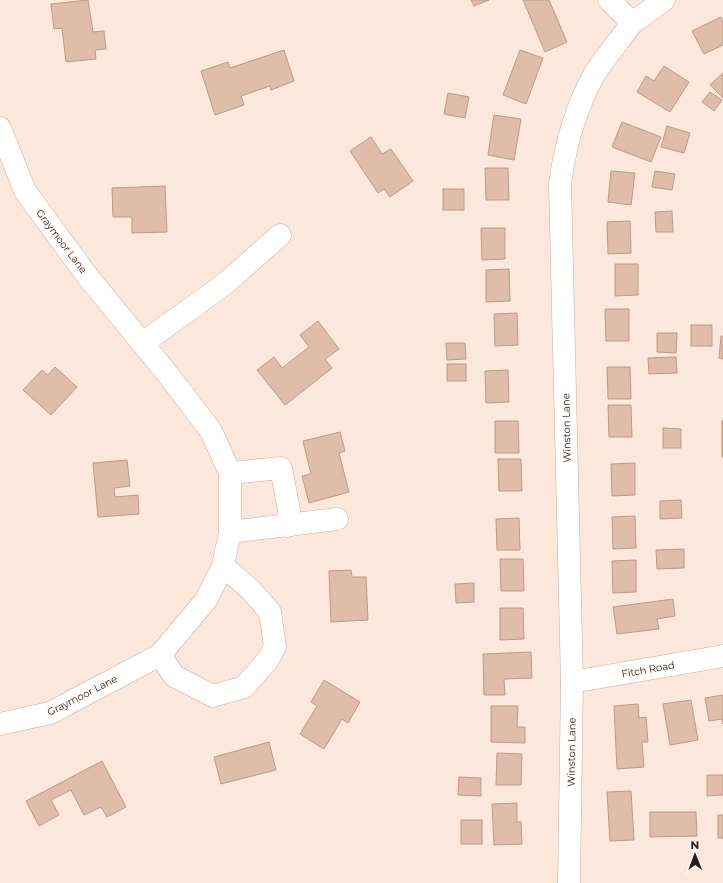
<svg xmlns="http://www.w3.org/2000/svg" width="723" height="883" font-family="Montserrat,sans-serif">
	<rect width="100%" height="100%" fill="#fce7db"/>
	<!-- building -->
	<g fill="#dfbdaa" stroke="#bb9a88">
		<path d="M88,0l5,32 11,-1 2,18 -11,1 1,9 -30,3 -4,-34 -8,1 -3,-25z"/>
		<path d="M471,0h18l-15,6z"/>
		<path d="M523,0h26l18,42 -22,10z"/>
		<path d="M721,17l2,5v23l-19,9 -12,-23z"/>
		<path d="M284,50l10,31 -23,9 -1,-4 -29,10 3,9 -29,10 -14,-44 27,-9 2,6z"/>
		<path d="M520,50l23,8 -17,46 -23,-9z"/>
		<path d="M664,66l25,16 -19,30 -33,-20 9,-16 8,5z"/>
		<path d="M723,73v25l-13,-13z"/>
		<path d="M710,92l12,8 -8,11 -12,-9z"/>
		<path d="M448,93l21,4 -4,21 -21,-4z"/>
		<path d="M494,115l27,4 -7,41 -26,-5z"/>
		<path d="M622,122l39,15 -10,25 -39,-15z"/>
		<path d="M667,126l23,7 -6,20 -23,-6z"/>
		<path d="M371,137l11,17 9,-5 22,32 -23,16 -6,-8 -6,4 -28,-42z"/>
		<path d="M485,168h23l1,32h-23z"/>
		<path d="M611,171l24,2 -4,32 -23,-3z"/>
		<path d="M655,171l20,3 -3,16 -20,-3z"/>
		<path d="M165,186l2,46 -35,1v-16h-19l-1,-29z"/>
		<rect x="443" y="189" width="21" height="21"/>
		<path d="M672,211l1,21h-17l-1,-20z"/>
		<path d="M630,221l1,32 -23,1 -1,-32z"/>
		<path d="M481,228h24v31l-23,1z"/>
		<path d="M615,264h23v31l-23,1z"/>
		<path d="M509,269l1,32 -24,1v-32z"/>
		<path d="M605,309h24v32h-23z"/>
		<path d="M517,313l1,32 -23,1 -1,-32z"/>
		<path d="M318,321l21,28 -14,10 7,9 -47,37 -28,-35 17,-13 8,11 27,-21 -9,-12z"/>
		<rect x="691" y="325" width="21" height="21"/>
		<path d="M657,333h20l-1,20 -19,-1z"/>
		<path d="M721,336h2v23l-4,-1z"/>
		<path d="M446,343h19l1,16 -19,1z"/>
		<path d="M676,357l1,16 -28,1 -1,-16z"/>
		<rect x="447" y="364" width="19" height="17"/>
		<path d="M55,367l22,20 -26,28 -28,-25 19,-20 6,5z"/>
		<path d="M607,367h23l1,32h-23z"/>
		<path d="M508,370l1,32 -23,1 -1,-32z"/>
		<path d="M608,405h23l1,32h-23z"/>
		<path d="M495,421h23l1,32h-24z"/>
		<rect x="722" y="421" width="1" height="36"/>
		<path d="M663,428l18,1v19h-18z"/>
		<path d="M340,432l5,19 -6,2 10,39 -40,11 -7,-27 9,-2 -8,-33z"/>
		<path d="M498,459h23l1,32h-23z"/>
		<path d="M127,460l3,26 -16,2 1,9 23,-2 1,19 -41,3 -5,-54z"/>
		<path d="M635,463v32l-23,1 -1,-32z"/>
		<path d="M681,500l1,18 -22,1v-18z"/>
		<path d="M635,516l1,32 -23,1 -1,-32z"/>
		<path d="M519,518l1,32h-23l-1,-31z"/>
		<path d="M684,549v19l-27,1 -1,-19z"/>
		<path d="M500,559h23l1,32h-23z"/>
		<path d="M636,560v32l-23,1 -1,-32z"/>
		<path d="M351,570l1,7h14l2,43 -37,2 -2,-51z"/>
		<path d="M474,583v19l-18,1 -1,-19z"/>
		<path d="M673,599l2,17 -18,3 2,10 -42,5 -4,-27z"/>
		<path d="M500,608h23l1,31 -24,1z"/>
		<path d="M531,652l1,26 -28,1 1,16h-21l-1,-41z"/>
		<path d="M324,680l36,22 -12,21 -6,-4 -18,30 -24,-15 17,-28 -6,-4z"/>
		<path d="M723,695v29l-1,-5 -13,2 -4,-23z"/>
		<path d="M691,700l7,40 -28,5 -7,-41z"/>
		<path d="M638,704l1,14 7,-1 2,25h-6l2,25 -27,2 -3,-63z"/>
		<path d="M491,706h27l-1,21h8v16l-34,-1z"/>
		<path d="M269,742l7,28 -55,14 -7,-27z"/>
		<path d="M497,753l25,1 -1,31h-25z"/>
		<path d="M102,761l24,46 -19,10 -6,-10 -17,8 -13,-25 -20,10 8,15 -20,11 -13,-25z"/>
		<path d="M707,775h16v20l-16,1z"/>
		<path d="M459,777l22,1v18l-23,-1z"/>
		<path d="M631,791l3,49 -24,1 -3,-49z"/>
		<path d="M517,803v19h4l1,22 -28,1 -2,-41z"/>
		<path d="M650,812h46l1,24 -47,1z"/>
		<rect x="718" y="815" width="5" height="23"/>
		<rect x="461" y="820" width="21" height="24"/>
	</g>
	<g fill="none" stroke-linecap="round" stroke-linejoin="round">
		<defs>
			<g id="minor">
				<path d="M632,23l32,-23"/>
				<path d="M0,128l25,63 63,86 78,95 45,59 19,42v59l-7,34 -17,34 -46,55 -110,58 -50,11"/>
				<path d="M143,343l83,-60 54,-48"/>
				<path d="M230,473l51,-5 8,42 -1,16"/>
				<path d="M230,532l107,-13"/>
				<path d="M160,655l14,21 39,20 31,-9 23,-26 8,-14 -5,-35 -19,-22 -28,-24"/>
				<path d="M572,682l151,-26"/>
				<path d="M569,883l3,-201 -12,-498c5,-38 16,-77 35,-111 11,-17 25,-33 37,-50l-23,-23"/>
			</g>
		</defs>
		<!-- minor casing -->
		<use href="#minor" stroke="#cdac99" stroke-width="23"/>
		<!-- minor -->
		<use href="#minor" stroke="#fff" stroke-width="22"/>
	</g>
	<g text-anchor="middle" stroke-width="3" stroke-linejoin="round" paint-order="stroke">
		<!-- street labels -->
		<g font-size="10" fill="#281c15" stroke="#fff8f4">
			<text transform="translate(62 241) rotate(53)" y="4">Graymoor Lane</text>
			<text transform="translate(566 428) rotate(-91)" y="4">Winston Lane</text>
			<text transform="translate(648 669) rotate(-10)" y="4">Fitch Road</text>
			<text transform="translate(82 695) rotate(-27)" y="4">Graymoor Lane</text>
			<text transform="translate(571 752) rotate(-89)" y="4">Winston Lane</text>
		</g>
	</g>
	<!-- north arrow -->
	<g transform="translate(695 855) rotate(359)" stroke="#fff8f4" stroke-width="3" paint-order="stroke">
	<path d="M0-3L7 15L0 10L-7 15Z" fill="#281c15"/>
	<text y="-6" font-size="11" font-weight="bold" text-anchor="middle" fill="#281c15">N</text>
	</g>
</svg>
